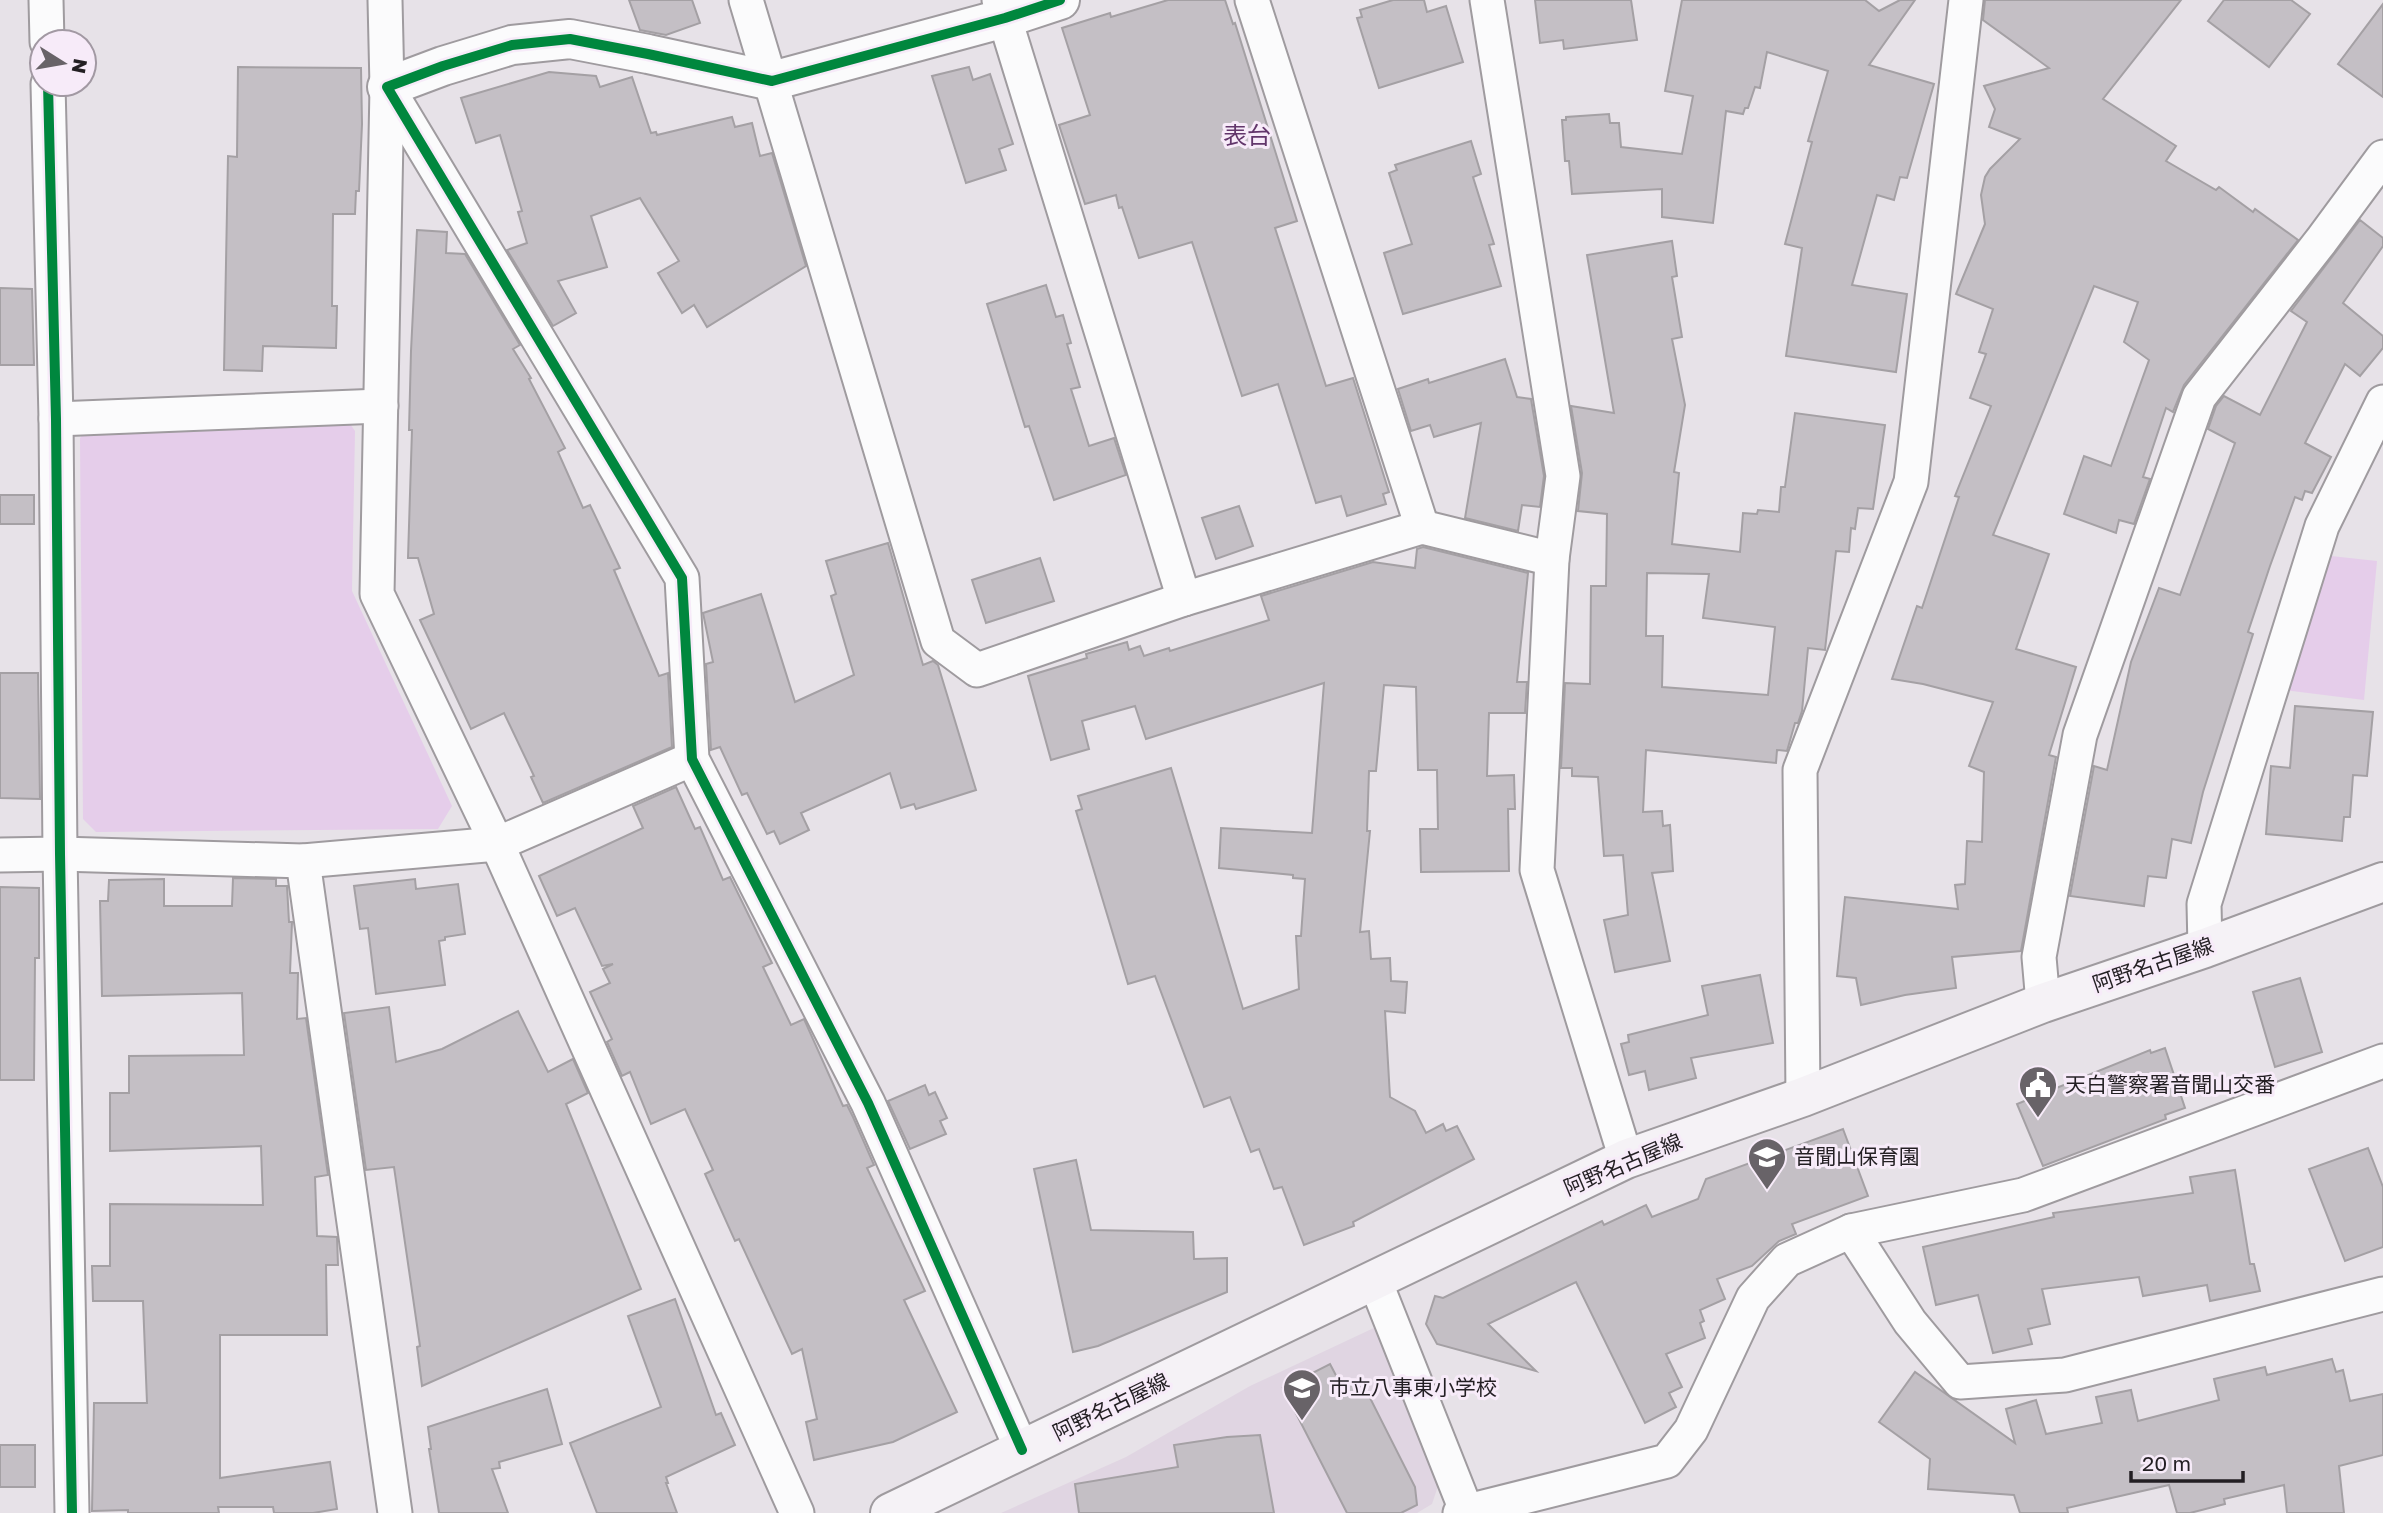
<svg xmlns="http://www.w3.org/2000/svg" width="2383" height="1513" font-family="'Golos Text','Noto Sans JP',sans-serif">
	<rect width="100%" height="100%" fill="#e7e2e8"/>
	<!-- built -->
	<path fill="#e0d5e2" d="M1378,1326l61,157 -7,21 -15,9h-416l125,-56 124,-71z"/>
	<!-- green -->
	<g fill="#e5cdea">
		<path d="M348,421l7,10 -3,160 100,215 -14,23 -342,3 -13,-13 -3,-381 10,-12z"/>
		<path d="M2322,555l55,6 -13,139 -81,-10z"/>
	</g>
	<!-- building -->
	<g fill="#c4bfc5" stroke="#a4a0a4" stroke-width="2" fill-rule="evenodd">
		<path d="M629,0h63l8,23 -34,12 -26,-5z"/>
		<path d="M1168,0h57l8,24 2,-1 62,198 -22,7 51,158 27,-8 36,114 -6,2 3,10 -39,12 -6,-20 -25,7 -38,-119 -36,12 -50,-154 -53,16 -17,-51 -3,1 -3,-13 -31,9 -26,-79 31,-10 -28,-87 48,-15 1,4z"/>
		<path d="M1393,0h31l3,12 19,-6 17,56 -84,26 -22,-70 5,-1 -2,-7z"/>
		<path d="M1535,0h96l6,40 -73,9 -1,-9 -23,3z"/>
		<path d="M1682,0h183l14,11 21,-11h15l-46,65 65,19 -27,94 -7,-1 -6,23 -17,-5 -25,90 55,9 -11,78 -110,-16 16,-108 -17,-4 27,-102 -4,-1 20,-70 -61,-19 -7,36 -5,-1 -7,21h-3l-2,6 -17,-3 -13,112 -51,-6v-28l-90,5 -3,-33h-4l-3,-41h4v-3l43,-3 1,9h9l2,24 61,7 11,-58 -28,-5z"/>
		<path d="M1985,0h196l-78,99 73,47 -10,15 50,29 3,-3 34,25 2,-3 43,31 -114,145 -11,27 -7,-4 -23,69 7,2 -16,45 -15,-4 -3,13 -52,-19 20,-58 27,10 38,-106 -25,-18 14,-40 -44,-16 -101,249 56,19 -33,95 60,18 -27,88 7,2 -35,194 -69,6 4,31 -51,7 -44,10 -5,-27 -19,-2 8,-79 113,12 -3,-24 10,-1 2,-43 15,1 2,-70 -15,-6 24,-64 -70,-18 -31,-5 25,-73 5,2 37,-111 -4,-1 36,-90 -21,-8 16,-44 -7,-2 14,-43 -37,-15 29,-70 -4,-29 4,-18 5,-8 30,-30 -31,-12 6,-18 -11,-23 65,-18 -66,-48z"/>
		<path d="M2224,0h67l19,14 -41,53 -61,-46z"/>
		<path d="M2383,4v93l-45,-33z"/>
		<path d="M238,67l123,1 1,56 -3,67h-3l-1,23h-22l-1,92h5l-1,42 -73,-2 -1,25 -38,-1 4,-214 9,1z"/>
		<path d="M969,67l4,13 17,-6 23,70 -14,5 7,21 -40,13 -34,-107z"/>
		<path d="M549,72l47,4 4,11 32,-10 19,56 5,-1 1,3 75,-18 3,10 17,-4 8,33 12,-3 34,113 -99,61 -13,-22 -12,8 -24,-40 21,-12 -39,-63 -49,18 16,51 -49,14 18,32 -23,13 -46,-76 20,-7 -9,-31 4,-1 -22,-76 -24,8 -15,-45z"/>
		<path d="M1471,141l10,33 -8,3 21,67 -5,1 12,41 -98,28 -19,-61 28,-9 -23,-71 8,-3 -2,-5z"/>
		<path d="M2360,220l23,18v8l-40,57 40,33v12l-23,28 -15,-12 -40,79 26,14 -19,36 -7,-2 -3,9 -7,-3 -25,69 -22,66 5,2 -50,158 -12,51 -19,-4 -6,39 -18,-2 -4,30 -74,-10 24,-130 13,4 24,-108 28,-74 21,7 55,-152 -27,-14 8,-23 8,-10 36,19 47,-93 -16,-11z"/>
		<path d="M417,230l30,2 -1,21 19,1 55,91 -7,4 18,29 -2,1 36,69 -7,4 25,56 7,-3 30,63 -6,2 45,106 9,-3 4,74 -129,56 -12,-26 3,-1 -30,-63 -33,16 -51,-109 14,-6 -16,-56h-10l4,-128h-3l2,-79z"/>
		<path d="M1672,241l5,35 -5,1 10,60 -10,2 13,66 -11,67 5,1 -7,71 68,8 3,-39 14,1 1,-4 21,2 2,-25h4l10,-74 90,12 -12,84 -15,-1 -3,21 -4,-1 -2,24 -13,-1 -11,99 -17,-2 -6,63 -4,12h-3l-8,28 -10,-1 -1,13 -130,-13 -3,62 19,-1 1,15 7,-1 3,46 -21,2 18,88 -55,11 -11,-52 24,-5 -5,-60 -19,1 -6,-79 -26,-1v-8h-11l4,-85 25,1 1,-98h15l1,-72 -29,-3 4,-38 -11,-67 43,7 -27,-158zM1647,573l62,1 -6,44 72,9 -7,68 -106,-8 1,-51h-17z"/>
		<path d="M1046,285l10,32 7,-2 8,28 -4,1 13,43 -9,2 18,57 25,-8 12,37 -72,25 -25,-74 -4,1 -38,-123z"/>
		<path d="M0,288l32,1 2,76h-34z"/>
		<path d="M1505,359l12,38 14,2 13,77 -4,31 -18,-2 -4,26 -53,-13 16,-95 -47,14 -4,-12 -19,6 -13,-42 30,-10 1,4z"/>
		<rect x="0" y="495" width="34" height="29"/>
		<path d="M1239,506l14,40 -37,13 -14,-41z"/>
		<path d="M888,543l35,122 10,-4 5,4 38,125 -60,19 -2,-5 -13,4 -11,-35 -89,40 8,17 -29,14 -6,-13 -7,3 -20,-41 -5,2 -22,-48 -9,3 -5,-86 7,-2 -10,-49 58,-19 34,108 59,-27 -23,-79 5,-2 -10,-33z"/>
		<path d="M1423,547l105,26 -11,109h10l-2,31h-36l-2,63 27,-1 1,34h-7l1,62 -88,1 -1,-43h18l-1,-59h-19l-2,-83 -32,-2 -8,86h-7l-2,60h3l-10,101 9,-1 2,28 19,-1 1,23 16,1 -2,31 -20,-2 5,86 25,14 11,22 17,-9 3,7 11,-5 17,33 -121,63 1,4 -50,19 -22,-58 -8,2 -15,-40 -8,3 -21,-55 -26,10 -49,-131 -27,8 -52,-173 6,-2 -4,-13 93,-28 72,241 56,-20 -3,-53h5l4,-57 -12,-1v-3l-74,-7 2,-40 91,5 12,-150 -178,56 -11,-33 -53,15 7,28 -38,11 -23,-84 59,-18 -1,-4 41,-12 2,8 11,-4 4,10 25,-8 1,3 99,-31 -8,-24 112,-34 42,6 2,-19z"/>
		<path d="M1040,558l14,43 -68,22 -14,-43z"/>
		<path d="M0,673h38l2,126 -40,-1z"/>
		<path d="M2295,706l78,6 -6,64 -14,-1 -3,42h-6l-2,24 -76,-7 5,-68 19,2z"/>
		<path d="M676,787l19,42 5,-2 23,53 7,-3 42,86 -9,4 28,58 13,-6 39,87 4,-1 6,12 21,48 -7,3 58,123 -21,9 53,112 -64,30 -79,18 -8,-38 11,-3 -15,-70 -10,5 -53,-115 -4,2 -30,-67 8,-4 -28,-61 -34,15 -21,-52 -8,4 -15,-34 5,-3 -22,-47 20,-9 -7,-14 10,-5 -11,2 -27,-58 -18,8 -18,-40 104,-48 -10,-22z"/>
		<path d="M233,878l43,1v7h11l2,36h3l-2,51h8l-1,46 9,-1 22,157 -13,2 2,59 20,1 1,28h-12l1,70h-107v143l110,-16 7,47 -24,4h-39l-1,-6h-55l1,6h-91v-3l-36,1 2,-108h53l-4,-102h-50l-1,-35h18v-62l153,1 -2,-59 -151,5v-58h19v-37l115,-1 -2,-62 -140,3 -2,-95h8l1,-21 55,-1v27h68z"/>
		<path d="M415,879l1,10 42,-5 7,50 -20,3v3l-6,1 6,44 -69,9 -8,-66 -8,1 -6,-43z"/>
		<path d="M0,887l39,1v70h-4l-1,122h-34z"/>
		<path d="M1760,975l13,68 -82,15 5,20 -47,12 -4,-19 -16,4 -8,-31 8,-2 -1,-7 80,-20 -6,-29z"/>
		<path d="M2300,978l22,74 -47,15 -22,-75z"/>
		<path d="M389,1007l7,55 46,-13 76,-38 30,61 25,-13 15,34 -22,11 75,185 -219,97 -5,-39 3,-1 -26,-179 -28,3 -22,-157z"/>
		<path d="M2165,1048l20,60 -20,7 1,4 -123,47 -26,-62 133,-54 1,3z"/>
		<path d="M925,1085l4,10 6,-3 12,26 -7,3 6,13 -36,15 -22,-48z"/>
		<path d="M1843,1129l25,67 -76,28 4,10 -17,7 -27,25 -35,13 8,20 -25,11 4,11 -4,2 5,15 -39,16 16,33 -13,6 7,14 -31,16 -69,-141 -88,42 48,47 -99,-27 -11,-20 9,-28 8,2 159,-77 2,4 42,-20 6,12 46,-18 8,-20z"/>
		<path d="M2368,1148l15,39v60l-38,14 -36,-92z"/>
		<path d="M1076,1160l15,70 102,2 1,27 33,-1v34l-129,54 -25,6 -39,-183z"/>
		<path d="M2235,1170l15,94h4l6,27 -50,10 -3,-16 -64,11 -4,-19 -97,12 8,35 -22,5 4,15 -39,9 -15,-58 -42,10 -13,-58 131,-30 -1,-4 140,-20 -3,-16z"/>
		<path d="M675,1299l41,116 5,-2 14,32 -69,32 2,6h-2l11,30h-80l-27,-70 91,-36 -33,-91z"/>
		<path d="M2332,1359l4,13 7,-2 7,31 33,-7v61l-44,11 5,47h-57l-3,-28 -60,14 1,5 -35,9h-13l-8,-28 -102,23 1,5h-48l-6,-18 -86,-6 2,-30 -51,-37 36,-50 100,71 -9,-34 30,-9 10,34 56,-11 -6,-26 35,-7 7,31 81,-21 -5,-21 51,-12 2,8z"/>
		<path d="M1330,1364l12,23 18,-9 55,109 2,18 -16,8h-54l-64,-125z"/>
		<path d="M547,1389l15,55 -63,18 1,6 -8,1 16,44h-69l-10,-64h2l-3,-22z"/>
		<path d="M1260,1435l14,78h-195l-4,-29 103,-17 -4,-22 53,-8z"/>
		<rect x="0" y="1445" width="35" height="42"/>
	</g>
	<g fill="none" stroke-linecap="round" stroke-linejoin="round">
		<defs>
			<g id="minor">
				<path d="M46,0l1,42"/>
				<path d="M385,0l2,87 -10,507 120,250 300,669"/>
				<path d="M746,0l192,641 39,29 207,-71 238,-72 130,32"/>
				<path d="M999,0l185,599"/>
				<path d="M1252,0l170,527"/>
				<path d="M1487,0l76,476 -11,83 -15,311 89,289"/>
				<path d="M48,84l8,335 4,435 12,659"/>
				<path d="M387,87l295,491 10,181 176,344 154,347"/>
				<path d="M56,419l325,-13"/>
				<path d="M0,855l60,-1 243,7 194,-17 195,-85"/>
				<path d="M303,861l92,652"/>
				<path d="M2205,948l-1,-44 118,-378 61,-124"/>
				<path d="M2043,1003l-4,-46 41,-222 119,-338 122,-156 62,-84"/>
				<path d="M1803,1097l-3,-327 111,-288 55,-482"/>
				<path d="M1851,1231l59,91 50,60 105,-7 318,-81"/>
				<path d="M1375,1281l91,229"/>
				<path d="M1460,1513l207,-52 24,-31 62,-132 34,-38 64,-29 172,-36 360,-134"/>
			</g>
			<path id="tertiary" d="M387,87l56,-21 69,-21 58,-6 78,15 124,27 233,-63 55,-18"/>
			<path id="secondary" d="M890,1513l736,-354 177,-62 240,-94 162,-55 178,-66"/>
		</defs>
		<!-- minor casing -->
		<use href="#minor" stroke="#9f9b9f" stroke-width="37"/>
		<!-- tertiary casing -->
		<use href="#tertiary" stroke="#9f9b9f" stroke-width="42"/>
		<!-- secondary casing -->
		<use href="#secondary" stroke="#9f9b9f" stroke-width="42"/>
		<!-- minor -->
		<use href="#minor" stroke="#fbfbfc" stroke-width="33"/>
		<!-- tertiary -->
		<use href="#tertiary" stroke="#fbfbfc" stroke-width="38"/>
		<!-- secondary -->
		<use href="#secondary" stroke="#f5f2f6" stroke-width="38"/>
		<defs>
			<g id="cycleway">
				<path d="M48,84l8,335 4,435 12,659"/>
				<path d="M1022,1450l-154,-347 -176,-344 -10,-181 -295,-491 56,-21 69,-21 58,-6 78,15 124,27 233,-63 55,-18"/>
			</g>
		</defs>
		<!-- cycleway casing -->
		<use href="#cycleway" stroke="#f7ebf9" stroke-width="15"/>
		<!-- cycleway -->
		<use href="#cycleway" stroke="#00873e" stroke-width="10"/>
	</g>
	<!-- icons -->
	<defs>
		<symbol id="civic-pin" viewBox="-11 -11 22 30"><path d="M0 17L-7.5 6A9.5 9.5 0 1 1 7.5 6Z" fill="#686368" stroke="#f7ebf9"/><path d="M-.6-6.5H3V-4.5H.6V-3L4-1V1h2V6H-6V1h2V-1L-.6-3ZM-1.2 2.5V6h2.4V2.5Z" fill="#fff"/></symbol>
		<symbol id="school-pin" viewBox="-11 -11 22 30"><path d="M0 17L-7.5 6A9.5 9.5 0 1 1 7.5 6Z" fill="#686368" stroke="#f7ebf9"/><path d="M0-5L7-2L0 1L-7-2ZM-4 1L0 2.5L4 1V4Q0 6-4 4Z" fill="#fff"/></symbol>
	</defs>
	<g fill-rule="evenodd">
		<use href="#civic-pin" x="2016" y="1063" width="44" height="60"/>
		<use href="#school-pin" x="1745" y="1135" width="44" height="60"/>
		<use href="#school-pin" x="1280" y="1366" width="44" height="60"/>
	</g>
	<g text-anchor="middle" stroke-width="6" stroke-linejoin="round" paint-order="stroke">
		<!-- street labels -->
		<g font-size="21" fill="#231f23" stroke="#f7ebf9">
			<text transform="translate(2153 965) rotate(-19)" y="7">阿野名古屋線</text>
			<text transform="translate(1623 1165) rotate(-23)" y="7">阿野名古屋線</text>
			<text transform="translate(1111 1407) rotate(-26)" y="7">阿野名古屋線</text>
		</g>
		<!-- poi labels -->
		<g font-size="21" fill="#231f23" stroke="#f7ebf9" text-anchor="start">
			<text x="2065" y="1092">天白警察署音聞山交番</text>
			<text x="1794" y="1164">音聞山保育園</text>
			<text x="1329" y="1395">市立八事東小学校</text>
		</g>
		<!-- quarter labels -->
		<g font-size="24" fill="#62366b" stroke="#f7ebf9">
			<text x="1247" y="144">表台</text>
		</g>
	</g>
	<!-- north arrow -->
	<g transform="translate(63 63) rotate(101)"><circle r="33" fill="#f7ebf9" stroke="#a299a3" stroke-width="2"/>
	<path d="M0-5L12 26L0 18L-12 26Z" fill="#686368"/>
	<text y="-10" font-size="19" font-weight="bold" text-anchor="middle" fill="#231f23">N</text>
	</g>
	<!-- scale -->
	<path d="M2131 1471v10h112v-10" fill="none" stroke="#231f23" stroke-width="3.5"/>
	<text x="2142" y="1471" font-size="21" fill="#231f23" stroke="#f7ebf9" stroke-width="5" paint-order="stroke">20 m</text>
</svg>
